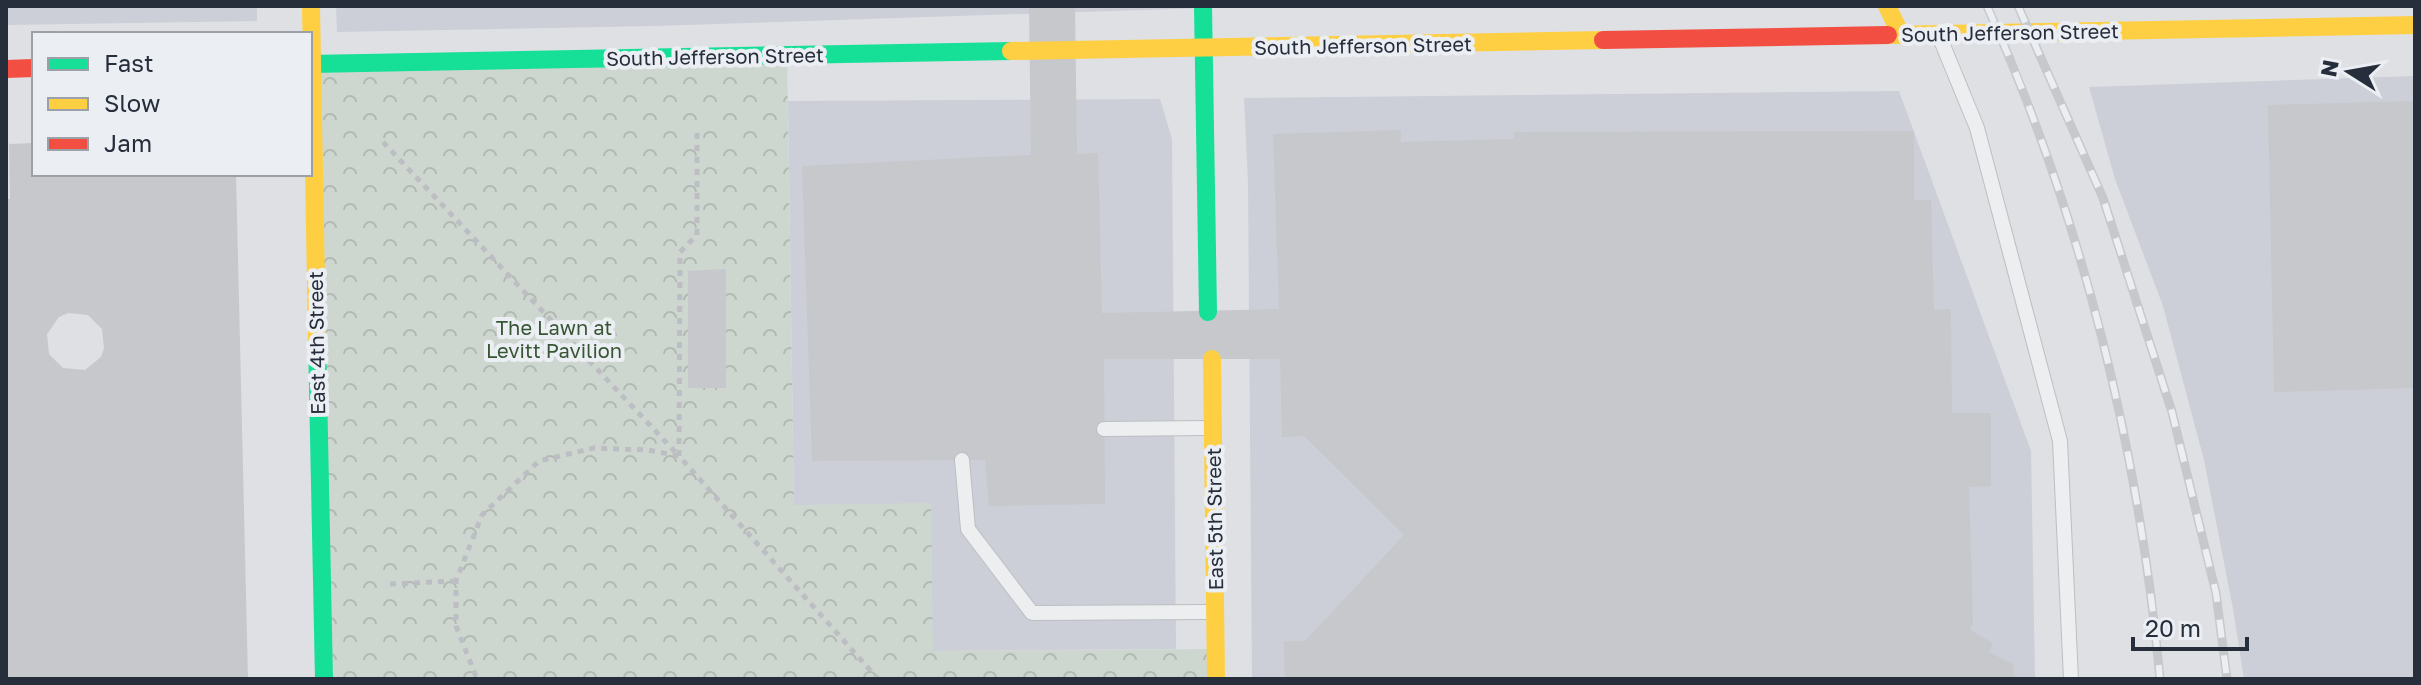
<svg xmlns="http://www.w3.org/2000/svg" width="2421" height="685" font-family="'Golos Text',sans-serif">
	<defs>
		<pattern id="park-crowns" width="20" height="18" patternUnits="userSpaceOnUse" patternTransform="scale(2)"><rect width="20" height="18" fill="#ced7cf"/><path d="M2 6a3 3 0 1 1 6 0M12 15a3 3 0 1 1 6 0" fill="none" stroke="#b1b9b3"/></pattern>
	</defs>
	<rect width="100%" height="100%" fill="#dee0e4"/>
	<!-- built -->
	<g fill="#cccfd7">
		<path d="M6,6h251v15l-251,4z"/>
		<path d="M336,6h928l-610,20 -317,6z"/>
		<path d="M2415,76v603h-171l-11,-70 -29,-149 -41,-154 -48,-127 -26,-92z"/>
		<path d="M1899,91l132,360 4,228h-783l-4,-496 -4,-85z"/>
		<path d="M1160,99l12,40 4,510 -243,2 -139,-146 -6,-404z"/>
	</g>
	<!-- park -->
	<path fill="url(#park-crowns)" d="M787,55l7,450 137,-2 2,148 283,-2v30h-892l-12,-615z"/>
	<!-- building -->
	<g fill="#c6c8cc" fill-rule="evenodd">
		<path d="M1029,6h46l2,148 21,-1 4,160 177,-4 -6,-175 128,-4v12l113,-3v-7l400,-1v69h17l3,110 17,-1 1,104h39v73l-22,1 4,135 -3,8 23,13 -4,9 24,12 1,15h-729l-1,-38h21l99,-106 -100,-99 -22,1 -2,-78h-176l1,145 -116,2 -4,-46 -173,1 -10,-295 229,-11z"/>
		<path d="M2415,101v287l-141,4 -6,-287z"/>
		<path d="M34,143v31h202l12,505h-242v-480h4l-1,-55zM68,313l20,2 14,14 2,19 -3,9 -16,13 -22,-2 -14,-14 -2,-20 12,-17z"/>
		<path d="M726,269v119h-38v-117z"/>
	</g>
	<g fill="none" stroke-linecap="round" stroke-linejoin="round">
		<defs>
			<g id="lane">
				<path d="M1940,38l37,90 83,313 11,238"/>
				<path d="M1104,429l105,-1"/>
				<path d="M962,460l6,69 64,84 177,-1"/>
			</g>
		</defs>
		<!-- lane casing -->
		<use href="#lane" stroke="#bcbec2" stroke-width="16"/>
		<!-- path -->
		<g stroke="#bdbec3" stroke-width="5" stroke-dasharray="6 6" stroke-linecap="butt">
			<path d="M697,133v102l-17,17 -1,204 199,223"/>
			<path d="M383,142l296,314 -31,-6 -54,-2 -55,13 -57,54 -26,66v45l21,53"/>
			<path d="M390,584l66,-3"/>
		</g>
		<!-- lane -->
		<use href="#lane" stroke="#edeef0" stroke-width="14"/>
		<!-- fast -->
		<g stroke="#16e098" stroke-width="18">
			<path d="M1203,6l5,306"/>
			<path d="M310,64l701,-13"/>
			<path d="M317,339l7,340"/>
		</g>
		<!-- slow -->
		<g stroke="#ffcf43" stroke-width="18">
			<path d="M311,6l6,333"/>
			<path d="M1887,6l14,29"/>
			<path d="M1888,35l527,-10"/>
			<path d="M1011,51l592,-11"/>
			<path d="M1212,359l4,320"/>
		</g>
		<!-- jam -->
		<g stroke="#f24e42" stroke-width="18">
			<path d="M1603,40l285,-5"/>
			<path d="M6,69l28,-1"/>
		</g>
		<defs>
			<g id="rail">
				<path d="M1987,6c95,211 152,443 173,673"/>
				<path d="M2018,6l85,192 69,214 44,181 11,86"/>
			</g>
		</defs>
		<!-- rail casing -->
		<use href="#rail" stroke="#c6c8cb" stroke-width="9"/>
		<!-- rail -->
		<use href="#rail" stroke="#ebeef3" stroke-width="6" stroke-dasharray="18" stroke-linecap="butt"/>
	</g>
	<g text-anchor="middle" stroke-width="8" stroke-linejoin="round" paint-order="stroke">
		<!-- street labels -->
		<g font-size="20" fill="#262d3b" stroke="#ebeef3">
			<text transform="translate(2010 33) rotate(-1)" y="7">South Jefferson Street</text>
			<text transform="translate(1363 46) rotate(-1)" y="7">South Jefferson Street</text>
			<text transform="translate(715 57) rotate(-1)" y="7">South Jefferson Street</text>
			<text transform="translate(317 343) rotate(-91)" y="7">East 4th Street</text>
			<text transform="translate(1215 519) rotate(-91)" y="7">East 5th Street</text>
		</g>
		<!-- park labels -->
		<g font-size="20" fill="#385634" stroke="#ebeef3">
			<text x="554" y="335">The Lawn at<tspan x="554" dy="23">Levitt Pavilion</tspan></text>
		</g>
	</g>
	<!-- border -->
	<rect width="2421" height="685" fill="none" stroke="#262d3b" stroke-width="16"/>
	<!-- legend -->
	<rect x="32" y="32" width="280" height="144" fill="#ebeef3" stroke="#9ca1a9" stroke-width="2"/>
	<rect x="48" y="58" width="40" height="12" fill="#16e098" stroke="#9ca1a9" stroke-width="2"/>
	<text x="104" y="72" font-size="24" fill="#262d3b">Fast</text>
	<rect x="48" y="98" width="40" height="12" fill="#ffcf43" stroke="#9ca1a9" stroke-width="2"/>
	<text x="104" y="112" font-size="24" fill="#262d3b">Slow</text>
	<rect x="48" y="138" width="40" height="12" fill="#f24e42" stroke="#9ca1a9" stroke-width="2"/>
	<text x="104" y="152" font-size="24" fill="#262d3b">Jam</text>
	<!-- north arrow -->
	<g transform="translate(2349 72) rotate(281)" stroke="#ebeef3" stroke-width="6" paint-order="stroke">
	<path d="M0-6L14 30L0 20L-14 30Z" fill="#262d3b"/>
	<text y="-12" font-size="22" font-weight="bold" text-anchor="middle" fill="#262d3b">N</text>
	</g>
	<!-- scale -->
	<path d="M2133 637v12h114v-12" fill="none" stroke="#262d3b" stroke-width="4"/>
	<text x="2145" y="637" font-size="24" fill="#262d3b" stroke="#ebeef3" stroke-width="6" paint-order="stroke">20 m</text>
</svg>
